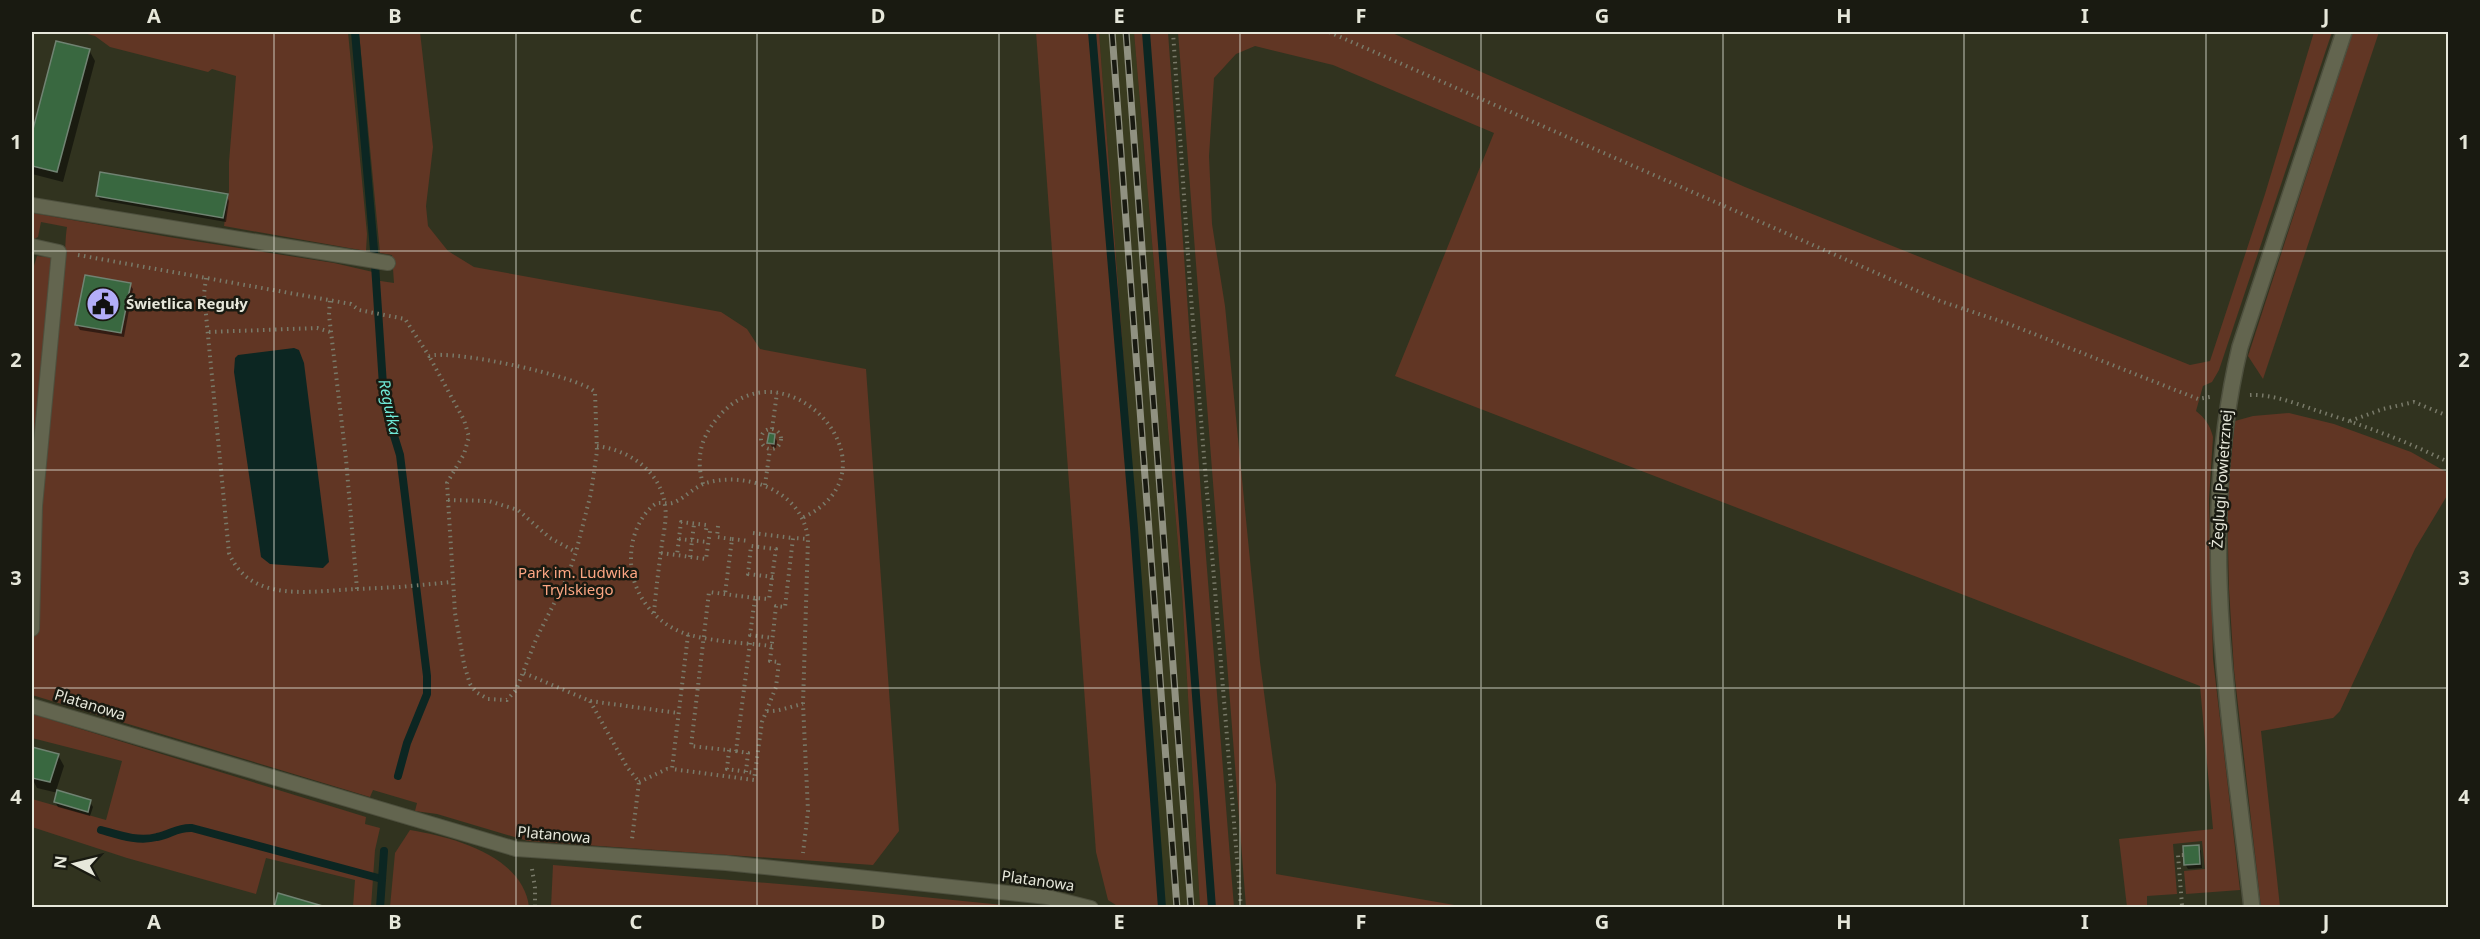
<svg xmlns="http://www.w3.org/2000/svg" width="2480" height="939" font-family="'Noto Sans',sans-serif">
	<rect width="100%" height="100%" fill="#31331f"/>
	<!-- built -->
	<path fill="#393b1f" d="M1099,32h35l48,559 18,316h-35z"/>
	<!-- green -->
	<g fill="#613624">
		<path d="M80,32h268l19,202 -1,17 -142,-25 5,-35v-29l7,-86 -24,-7 -4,3 -98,-25 -15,-11z"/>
		<path d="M359,32h61l13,115 -7,59 2,20 20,25 26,16 247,45 26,17 13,20 106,20 33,462 -26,34 -345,-24 -91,-27 -22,-3 2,-8 -44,-13 -3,7 -338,-102v-423l5,-16 27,3c2,-11 1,-20 3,-32l-26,-5 -3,15 -6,3v-27l137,24 165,26 39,9 1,8 20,3 -2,-28 -12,-2z"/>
		<path d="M1036,32h63l66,875h-46l-11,-7 -12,-48z"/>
		<path d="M1134,32h34l33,462 33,413h-34l-18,-316z"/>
		<path d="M1178,32h212l355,155 445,178 20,-4 55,-167 49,-162h18l-113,338 -7,12 -9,4 -7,25c9,7 14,14 17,26l-4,62 4,160 27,231 -54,4 -2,-23 21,-2 -3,-28 -29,3 4,50 -30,2v11h-20l-8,-68 94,-10 -13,-143 -805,-310 99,-243 -161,-68 -78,-19 -19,8 -22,24 -5,78 3,68 13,82 35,356 16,122v90l190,33h-220z"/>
		<path d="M2353,32h26l-116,347 -15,-23z"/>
		<path d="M2289,413l45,11 77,28 37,21v21l-33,55 -75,162 -7,7 -72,13 19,176h-19l-27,-237 -5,-81 -2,-89 8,-79 18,-5z"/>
		<path d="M32,714l334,103 -1,7 15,4 -5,22 -4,57h-18l2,-27 -89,-22 -10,36 -129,-36 -95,-31v-28l74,21 16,-59 -90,-23z"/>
		<path d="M410,830c43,7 113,26 119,77h-139l5,-54z"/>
		<path d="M553,865l310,26 159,16h-471z"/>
	</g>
	<!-- water -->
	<path fill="#0c2622" d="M294,348l5,2 5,13 25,199 -6,6 -53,-4 -9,-7 -27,-185 1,-14 3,-3z"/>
	<!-- shadow -->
	<g fill="#0007">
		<path d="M57,43l32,7 6,11 -32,121 -31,-8v-35z"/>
		<path d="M97,195l130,1 2,5 -3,21 -126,-22z"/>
		<path d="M130,285l3,4 -9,48 -44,-7 -3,-5z"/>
		<path d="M774,436l3,5 -1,7 -4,-1 -3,-5z"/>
		<path d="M32,748l26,7 6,11 -8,25 34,11 3,5 -3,9 -32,-9 -3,-5 3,-9 -21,-5 -5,-10z"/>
		<path d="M2198,847l3,4 1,17 -14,1 -3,-5z"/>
	</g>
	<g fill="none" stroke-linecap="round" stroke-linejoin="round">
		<!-- stream -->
		<g stroke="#0c2622" stroke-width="8">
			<path d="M355,32l19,218 9,135 4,28 13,42 27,221v18l-20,49 -9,33"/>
			<path d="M1092,32l42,496 28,380"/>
			<path d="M1146,32l66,876"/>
			<path d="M101,830c18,5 37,12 56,7 14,-3 21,-10 35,-9l190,51"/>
			<path d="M380,908l4,-57"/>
		</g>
	</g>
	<!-- building -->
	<g fill="#396840" stroke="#708372" stroke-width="1.5">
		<path d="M56,41l34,8 -33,123 -25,-6v-33z"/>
		<path d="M100,172l128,22 -5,24 -127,-22z"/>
		<path d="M85,275l46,8 -10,50 -46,-8z"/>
		<path d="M769,433l6,1 -1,10 -7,-1z"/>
		<path d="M32,747l27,7 -9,28 -18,-4z"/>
		<path d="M57,790l34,10 -3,12 -34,-10z"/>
		<path d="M2199,845l1,19 -16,1 -1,-19z"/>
		<path d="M278,893l48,14 -52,1z"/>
	</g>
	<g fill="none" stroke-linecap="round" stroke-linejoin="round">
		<defs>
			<g id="service">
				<path d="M32,205l356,58"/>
				<path d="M32,246l27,6 -24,254 -3,123"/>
				<path d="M32,706l484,143 210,14 321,34 44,11"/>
			</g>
			<path id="minor" d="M2252,908c-21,-188 -57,-374 -12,-561l104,-315"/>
		</defs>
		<!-- service casing -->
		<use href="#service" stroke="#4e503e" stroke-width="16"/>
		<!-- minor casing -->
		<use href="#minor" stroke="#4e503e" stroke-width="18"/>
		<!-- path -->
		<g stroke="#797a69" stroke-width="4" stroke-dasharray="1.5 4.5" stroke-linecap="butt">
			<path d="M1173,32l17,253 51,623"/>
			<path d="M1329,32l611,269 69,23 189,75 12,-2"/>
			<path d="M32,70l3,1"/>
			<path d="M78,255l273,49 8,6 46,9 24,37c22,-7 150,20 166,36l2,59 -6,42 -15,59 -9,26 -30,59 -21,53 -9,10 -19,-1 -12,-7 -6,-8 -6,-20 -9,-51 -8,-130 17,-29 5,-17 -5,-17 -35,-64"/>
			<path d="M206,278l-2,16 25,259c21,51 82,38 128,36l-11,-130 -17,-144 1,-15"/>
			<path d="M209,332l108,-4 13,4"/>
			<path d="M2250,395c23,-1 47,9 68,16 44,14 89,30 130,51"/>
			<path d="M2350,421l33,-12 31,-7 34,14"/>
			<path d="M772,429l5,-36"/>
			<circle cx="771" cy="439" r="10"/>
			<path d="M597,446c32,4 64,25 68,60 2,12 -1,25 -3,37 -3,23 -6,46 -8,70"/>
			<path d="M703,484c-7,-24 -3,-45 13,-64 66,-86 192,49 86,98"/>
			<path d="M765,485l5,-36"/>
			<path d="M448,500l41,1 29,9 32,28 26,14"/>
			<path d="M718,526l-1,11 15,2 -7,55"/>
			<path d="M753,533l40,5"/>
			<path d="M679,539l29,3"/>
			<path d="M732,539l17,2"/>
			<path d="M661,553l45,6 4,-28 -4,-1 1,-5 -26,-3 -4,33"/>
			<path d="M690,557l4,-33"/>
			<path d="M773,577l-25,-3 3,-28 25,3 -7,50 -14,-1 -5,37 23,3"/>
			<path d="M357,589l43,-2 52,-5"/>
			<path d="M688,635l-16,134 82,11 8,-58 14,-35 3,-25 -9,-1 6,-55 9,1 8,-69 15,1"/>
			<path d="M750,643l-14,108 -45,-5 18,-154 46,6"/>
			<path d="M772,646c-27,-3 -56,-4 -82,-11 -34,-9 -60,-42 -59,-77 0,-19 7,-40 23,-53 6,-5 14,1 21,-3 11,-5 19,-15 31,-19 41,-12 97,8 102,56l-5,165 5,107 -5,42"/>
			<path d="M524,673l66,28 88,12"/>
			<path d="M590,701l37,66 12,15 -7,57"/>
			<path d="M767,711c12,1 24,-5 36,-7"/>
			<path d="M729,750l-2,19 28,4"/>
			<path d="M736,751l12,2 -2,19"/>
			<path d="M639,782l28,-13h5"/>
			<path d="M532,869l3,19v20"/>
			<path d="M2182,905l-4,-50h6"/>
		</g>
		<!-- service -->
		<use href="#service" stroke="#63654f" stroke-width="14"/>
		<!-- minor -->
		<use href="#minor" stroke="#63654f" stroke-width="15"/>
		<defs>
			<g id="rail">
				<path d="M1112,32l65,876"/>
				<path d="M1126,32l65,876"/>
			</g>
		</defs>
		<!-- rail casing -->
		<use href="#rail" stroke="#909181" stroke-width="7"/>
		<!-- rail -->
		<use href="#rail" stroke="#191a11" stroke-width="4.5" stroke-dasharray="14" stroke-linecap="butt"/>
	</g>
	<!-- grid -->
	<path fill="none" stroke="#e6e7da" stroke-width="1.5" stroke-opacity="0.55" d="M274,32v876M516,32v876M757,32v876M999,32v876M1240,32v876M1481,32v876M1723,32v876M1964,32v876M2206,32v876M32,251h2416M32,470h2416M32,688h2416"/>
	<!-- icons -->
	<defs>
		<symbol id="civic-disc" viewBox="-11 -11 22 22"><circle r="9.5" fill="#b3adf9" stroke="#191a11"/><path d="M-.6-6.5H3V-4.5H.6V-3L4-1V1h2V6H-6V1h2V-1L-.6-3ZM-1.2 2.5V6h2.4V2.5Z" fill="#111"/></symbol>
	</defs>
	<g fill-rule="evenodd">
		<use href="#civic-disc" x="84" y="285" width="38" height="38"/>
	</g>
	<g text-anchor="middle" stroke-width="5" stroke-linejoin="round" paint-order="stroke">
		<!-- poi labels -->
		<g font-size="15" font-weight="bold" fill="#e6e7da" stroke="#191a11" text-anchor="start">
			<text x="126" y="309">Świetlica Reguły</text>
		</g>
		<!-- street labels -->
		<g font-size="15" fill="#e6e7da" stroke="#191a11">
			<text transform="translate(2222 479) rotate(-86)" y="5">Żeglugi Powietrznej</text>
			<text transform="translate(90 705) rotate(17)" y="5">Platanowa</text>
			<text transform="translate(554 835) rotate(5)" y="5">Platanowa</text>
			<text transform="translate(1038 881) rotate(8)" y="5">Platanowa</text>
		</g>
		<!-- park labels -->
		<g font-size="15" fill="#fca683" stroke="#191a11">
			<text x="578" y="578">Park im. Ludwika<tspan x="578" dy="17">Trylskiego</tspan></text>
		</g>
		<!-- water labels -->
		<g font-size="16" font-style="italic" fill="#6fe8d6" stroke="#191a11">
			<text transform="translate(390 407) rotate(78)" y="6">Regułka</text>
		</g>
	</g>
	<!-- border -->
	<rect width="2480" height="939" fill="none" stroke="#191a11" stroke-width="66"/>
	<!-- north arrow -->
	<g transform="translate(75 864) rotate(277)" stroke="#191a11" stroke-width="4.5" paint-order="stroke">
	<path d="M0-4.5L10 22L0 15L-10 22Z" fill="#e6e7da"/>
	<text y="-9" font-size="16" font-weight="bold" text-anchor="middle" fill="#e6e7da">N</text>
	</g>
	<rect x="33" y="33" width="2414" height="873" fill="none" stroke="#e6e7da" stroke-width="2"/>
	<g font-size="20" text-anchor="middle" font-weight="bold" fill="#e6e7da">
		<text x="154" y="23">A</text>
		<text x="395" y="23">B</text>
		<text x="636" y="23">C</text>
		<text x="878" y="23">D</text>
		<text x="1119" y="23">E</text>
		<text x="1361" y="23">F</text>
		<text x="1602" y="23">G</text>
		<text x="1844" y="23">H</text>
		<text x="2085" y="23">I</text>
		<text x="2326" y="23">J</text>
		<text x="16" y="149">1</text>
		<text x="2464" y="149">1</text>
		<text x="16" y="367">2</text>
		<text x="2464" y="367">2</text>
		<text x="16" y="585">3</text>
		<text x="2464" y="585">3</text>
		<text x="16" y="804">4</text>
		<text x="2464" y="804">4</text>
		<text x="154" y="929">A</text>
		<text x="395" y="929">B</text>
		<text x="636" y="929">C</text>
		<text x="878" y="929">D</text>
		<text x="1119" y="929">E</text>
		<text x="1361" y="929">F</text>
		<text x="1602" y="929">G</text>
		<text x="1844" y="929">H</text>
		<text x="2085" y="929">I</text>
		<text x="2326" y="929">J</text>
	</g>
</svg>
